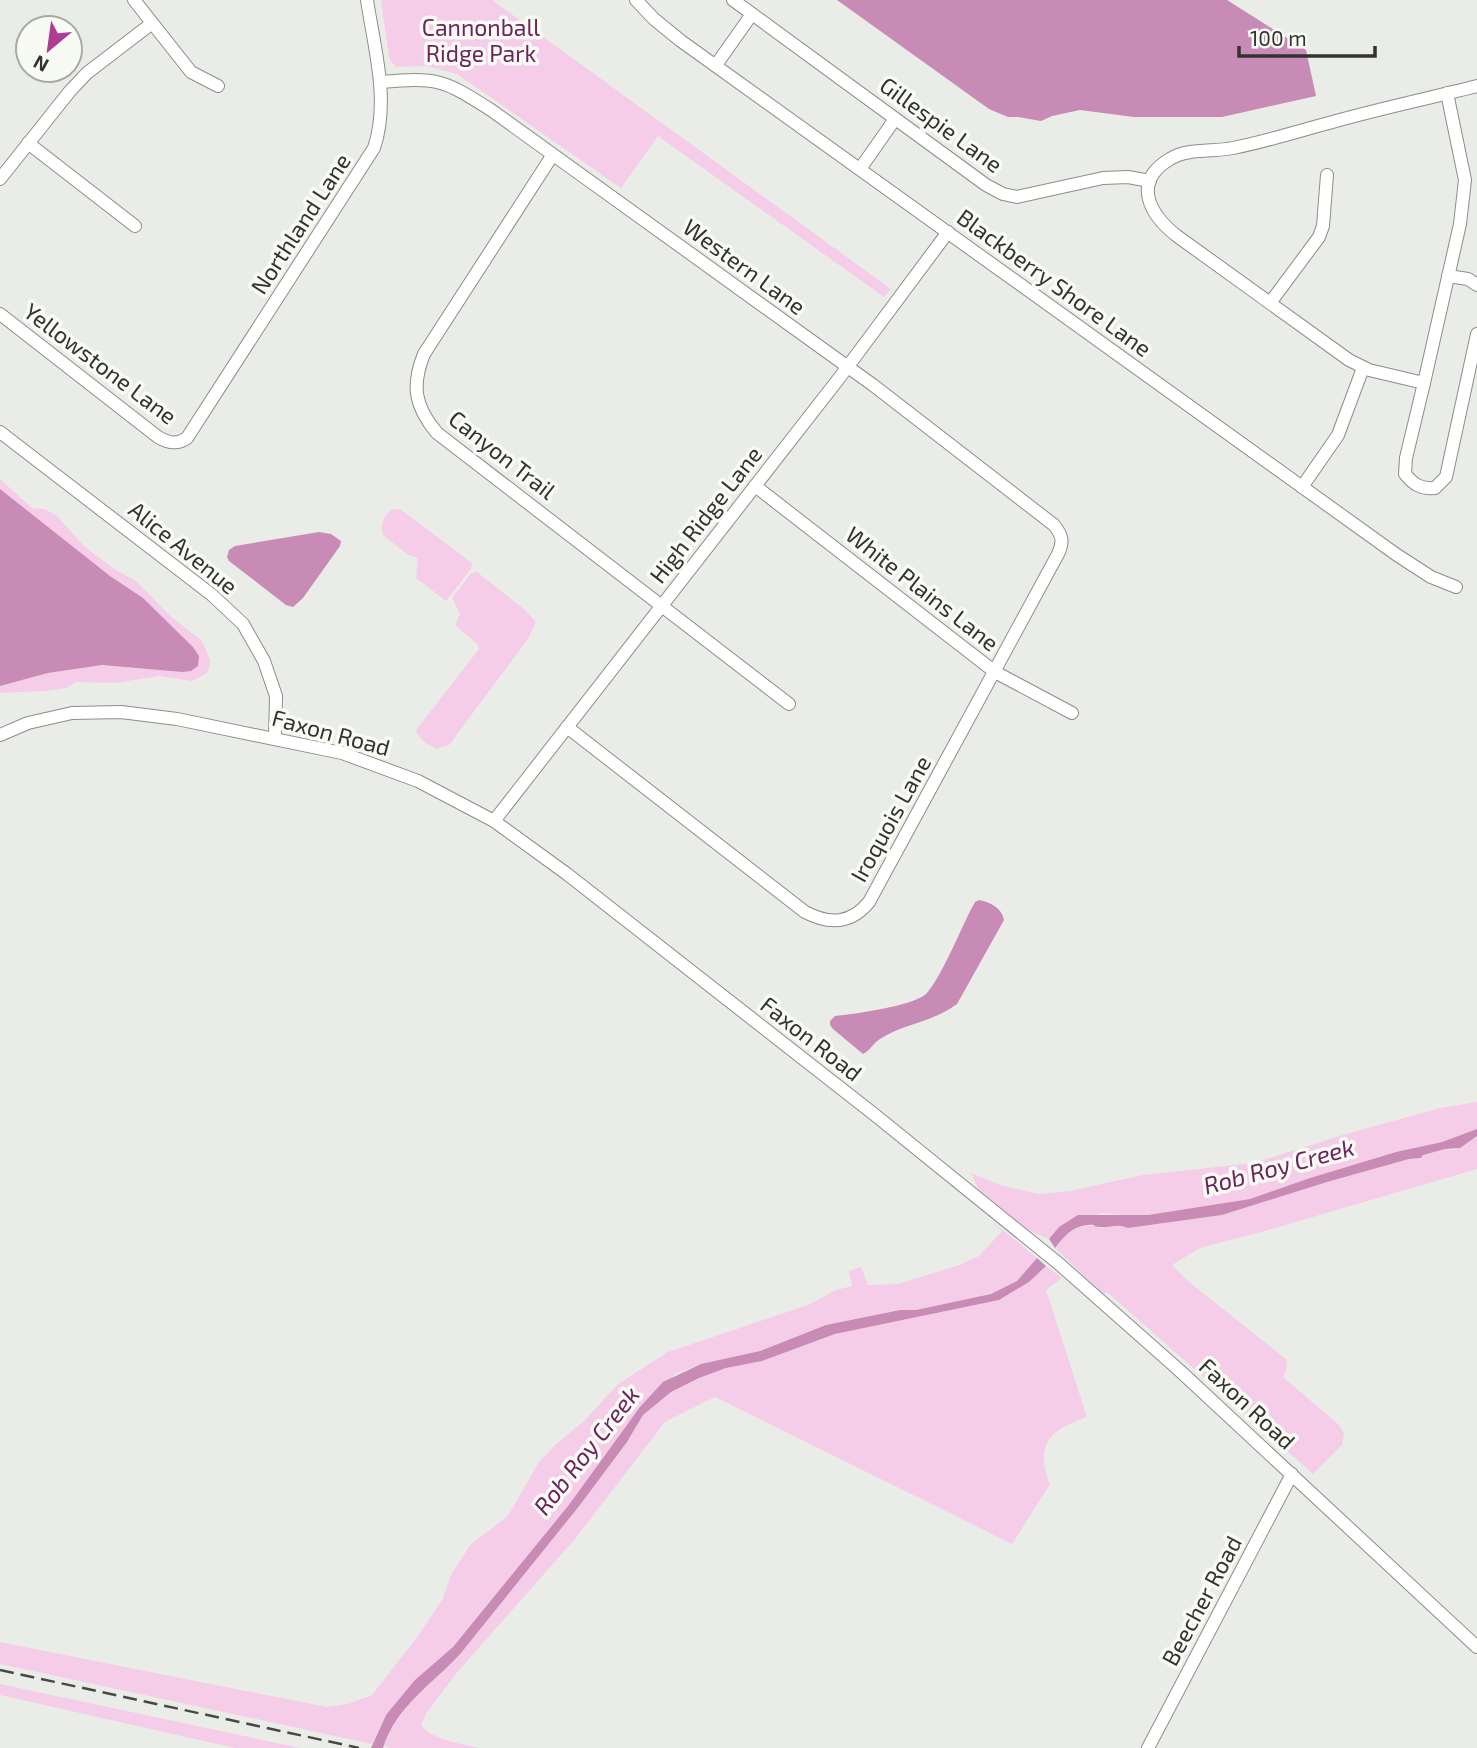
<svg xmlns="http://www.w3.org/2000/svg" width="1477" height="1748" font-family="'Exo 2',sans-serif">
	<rect width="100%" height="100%" fill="#eaede7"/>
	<!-- green -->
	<g fill="#f6cde9">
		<path d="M381,0h111l399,289 -7,8 -226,-161 -37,52 -164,-114 -30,-8 -30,1 -5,-4 -3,-6z"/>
		<path d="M0,479l32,29 13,1 12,7 27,30 30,23 22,12 32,33 34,27 8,19 -1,8 -3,6 -14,7 -33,-5 -44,7 -39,-1 -10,6 -21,3 -45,2v-7l3,-1 45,-12 53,-8 81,7 17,-16 -6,-9 -50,-49 -33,-22 -110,-87z"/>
		<path d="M394,509h6l72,54 -1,6 -25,32 -30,-23 2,-20 -11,-4 -24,-19c-3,-11 1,-22 11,-26z"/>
		<path d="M477,572l47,37 12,13 -8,17 -79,106 -13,4c-8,-5 -18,-10 -20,-19l63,-81 -1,-4 -23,-20 5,-11 -8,-16 19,-25z"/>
		<path d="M1477,1102v27l-35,13 -46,10 -86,26 -60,21 -102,16 -20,1 -25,-3 -44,14 -10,12 -22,-9 -48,-39 -8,-18 29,12 39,9 31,-3 73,-16 111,-12 92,-29 94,-26z"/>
		<path d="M1477,1136v33l-212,62 -65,17 -28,17 17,17 98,78 -1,12 -3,5 55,47 6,9 -2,12 -29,29 -206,-182 -3,2 -4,-3 -45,-43c13,-17 27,-28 48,-19l1,-3 16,-2 9,4 93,-13 105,-33 82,-23 12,-1 2,-3 22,-6 9,1z"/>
		<path d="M992,1221l45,37 -20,23 -26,13 -75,16h-16l-74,15 -66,26 -59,13 -26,10 -47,49 -60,83 -115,141 -67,68 -14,29 -372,-80v-22l327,65 21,-3 24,-9 46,-59 24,-36 10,-27 19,-29 37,-28 31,-54 17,-18 28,-23 34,-37 50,-32 140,-47 28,-15 16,-4 -3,-15 12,-4 7,18 30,-1 61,-19 20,-9 23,-25z"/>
		<path d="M1046,1266l16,12 -16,12 41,127c-37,13 -53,27 -37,67l-38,60 -297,-147 -50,25 -90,117 -116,131 -32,42 -6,13c13,16 39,18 58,23h-89l-7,-2c17,-42 49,-61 78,-93l119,-148 47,-63 16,-27 28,-23 28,-14 27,-10 36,-7 73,-27 164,-34 30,-18z"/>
		<path d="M0,1684l300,64h-65l-235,-53z"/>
	</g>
	<!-- water -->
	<g fill="#c78bb5">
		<path d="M837,0h390l79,50 10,46 -94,21h-88l-54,-7 -28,6 -11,5 -23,-4h-10l-19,-8z"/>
		<path d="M0,489l110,87 33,22 50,49 6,9 -1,10 -7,5 -9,1 -80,-7 -54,8 -48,13z"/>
		<path d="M319,532l12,2 10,7 -1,5 -37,52 -10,9 -7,-2 -57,-44 -2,-4 2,-7 6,-4z"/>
		<path d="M979,900c11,2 23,8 25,20l-47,84c-24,18 -54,20 -77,35 -7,4 -9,11 -17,15l-30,-25 -3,-4v-4l5,-5c19,-2 78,-10 91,-22 16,-17 36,-69 49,-92z"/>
		<path d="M1477,1129v7l-17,12 -15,1 -22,6 -2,3 -12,1 -82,23 -105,33 -94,13c-11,-5 -18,0 -28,-1 -10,0 -2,-3 -12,-2 -15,1 -25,12 -33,23l-6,-9 10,-12 19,-12h70l102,-16 60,-21 86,-26 46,-10z"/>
		<path d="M1037,1258l9,8 -17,16 -30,18 -164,34 -73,27 -36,7 -27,10 -28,14 -28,23 -16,27 -47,63 -119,148c-28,31 -65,53 -78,95h-12l15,-33 29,-35 38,-33 115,-141 72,-99 23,-25 38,-18 59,-13 66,-26 74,-15h16l75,-16 26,-13z"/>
	</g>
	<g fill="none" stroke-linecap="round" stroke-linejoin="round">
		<defs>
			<g id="minor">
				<path d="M134,0l57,72 27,14"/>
				<path d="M636,0l18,19 27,22 716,514 34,22 25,10"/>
				<path d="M733,0l253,185 17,9 14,3 86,-19 25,-1 22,4"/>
				<path d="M716,65l36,-51"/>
				<path d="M380,82c58,-5 62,-3 111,28l382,275 181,140c8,10 10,17 4,29l-189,348c-18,22 -39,23 -64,10l-238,-185"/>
				<path d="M1447,93l18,87 -5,44 -36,159 -55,-13 -20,-10 -172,-124c-27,-21 -46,-54 -7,-77 17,-11 43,-7 63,-11 35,-7 69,-18 103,-27 47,-13 94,-23 141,-35"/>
				<path d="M28,143l107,83"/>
				<path d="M552,156l-128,198c-13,32 -9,53 13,79l352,271"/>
				<path d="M860,169l35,-50"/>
				<path d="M0,179l70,-88 17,-18 64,-49"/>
				<path d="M1448,276l20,3 9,6"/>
				<path d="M1270,303l49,-66 4,-11 4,-51"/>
				<path d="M0,314l158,123c10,6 19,8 29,1l187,-290c16,-47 0,-101 -7,-148"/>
				<path d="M1424,383l-18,75 -1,16c9,11 16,15 30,14l11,-11 31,-143"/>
				<path d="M0,432l212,163 31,29 21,37 12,35 -1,42"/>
				<path d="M755,486l240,186 77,41"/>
				<path d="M1302,487l36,-52 25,-67"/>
				<path d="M0,735l28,-12 44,-10 49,-1 56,7 165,34 76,28 76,40 73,53 308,241 183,148 121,107 298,277"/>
				<path d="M494,821l346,-444 108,-145"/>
				<path d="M1148,1748l144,-274"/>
			</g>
		</defs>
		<!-- minor casing -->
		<use href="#minor" stroke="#8b8e88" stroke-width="14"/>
		<!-- minor -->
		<use href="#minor" stroke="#fff" stroke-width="12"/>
		<!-- rail -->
		<path stroke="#484947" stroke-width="2.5" stroke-dasharray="14 7" stroke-linecap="butt" d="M0,1670l359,78"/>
	</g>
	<g text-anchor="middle" stroke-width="7" stroke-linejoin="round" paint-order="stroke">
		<!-- park labels -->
		<g font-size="23" fill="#6c255b" stroke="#f8faf4">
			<text x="481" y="36">Cannonball<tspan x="481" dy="26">Ridge Park</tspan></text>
		</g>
		<!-- street labels -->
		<g font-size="23" fill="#323331" stroke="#f8faf4">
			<text transform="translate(941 125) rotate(36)" y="8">Gillespie Lane</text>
			<text transform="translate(301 224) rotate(-57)" y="8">Northland Lane</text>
			<text transform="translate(744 267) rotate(36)" y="8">Western Lane</text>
			<text transform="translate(1054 283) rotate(36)" y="8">Blackberry Shore Lane</text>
			<text transform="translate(100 364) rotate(37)" y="8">Yellowstone Lane</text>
			<text transform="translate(502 455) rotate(38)" y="8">Canyon Trail</text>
			<text transform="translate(706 515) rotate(-52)" y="8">High Ridge Lane</text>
			<text transform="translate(183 548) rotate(39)" y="8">Alice Avenue</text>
			<text transform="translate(922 589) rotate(38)" y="8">White Plains Lane</text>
			<text transform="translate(331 733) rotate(15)" y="8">Faxon Road</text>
			<text transform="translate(891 819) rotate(-61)" y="8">Iroquois Lane</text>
			<text transform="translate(811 1039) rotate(38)" y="8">Faxon Road</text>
			<text transform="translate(1247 1404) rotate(43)" y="8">Faxon Road</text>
			<text transform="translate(1202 1601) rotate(-62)" y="8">Beecher Road</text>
		</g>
		<!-- water labels -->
		<g font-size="24" font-style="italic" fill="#6b245a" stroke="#f8faf4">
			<text transform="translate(1279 1167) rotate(-15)" y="8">Rob Roy Creek</text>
			<text transform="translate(587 1451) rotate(-52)" y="8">Rob Roy Creek</text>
		</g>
	</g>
	<!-- north arrow -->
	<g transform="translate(49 49) rotate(209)"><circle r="33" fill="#f8faf4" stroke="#a9aaa6" stroke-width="2"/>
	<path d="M0-5L12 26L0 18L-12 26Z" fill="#af3b95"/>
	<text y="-10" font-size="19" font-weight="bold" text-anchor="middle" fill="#323331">N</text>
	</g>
	<!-- scale -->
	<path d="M1239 46v10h136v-10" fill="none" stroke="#323331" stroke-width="3.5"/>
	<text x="1250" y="46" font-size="21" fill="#323331" stroke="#f8faf4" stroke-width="5" paint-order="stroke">100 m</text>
</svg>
